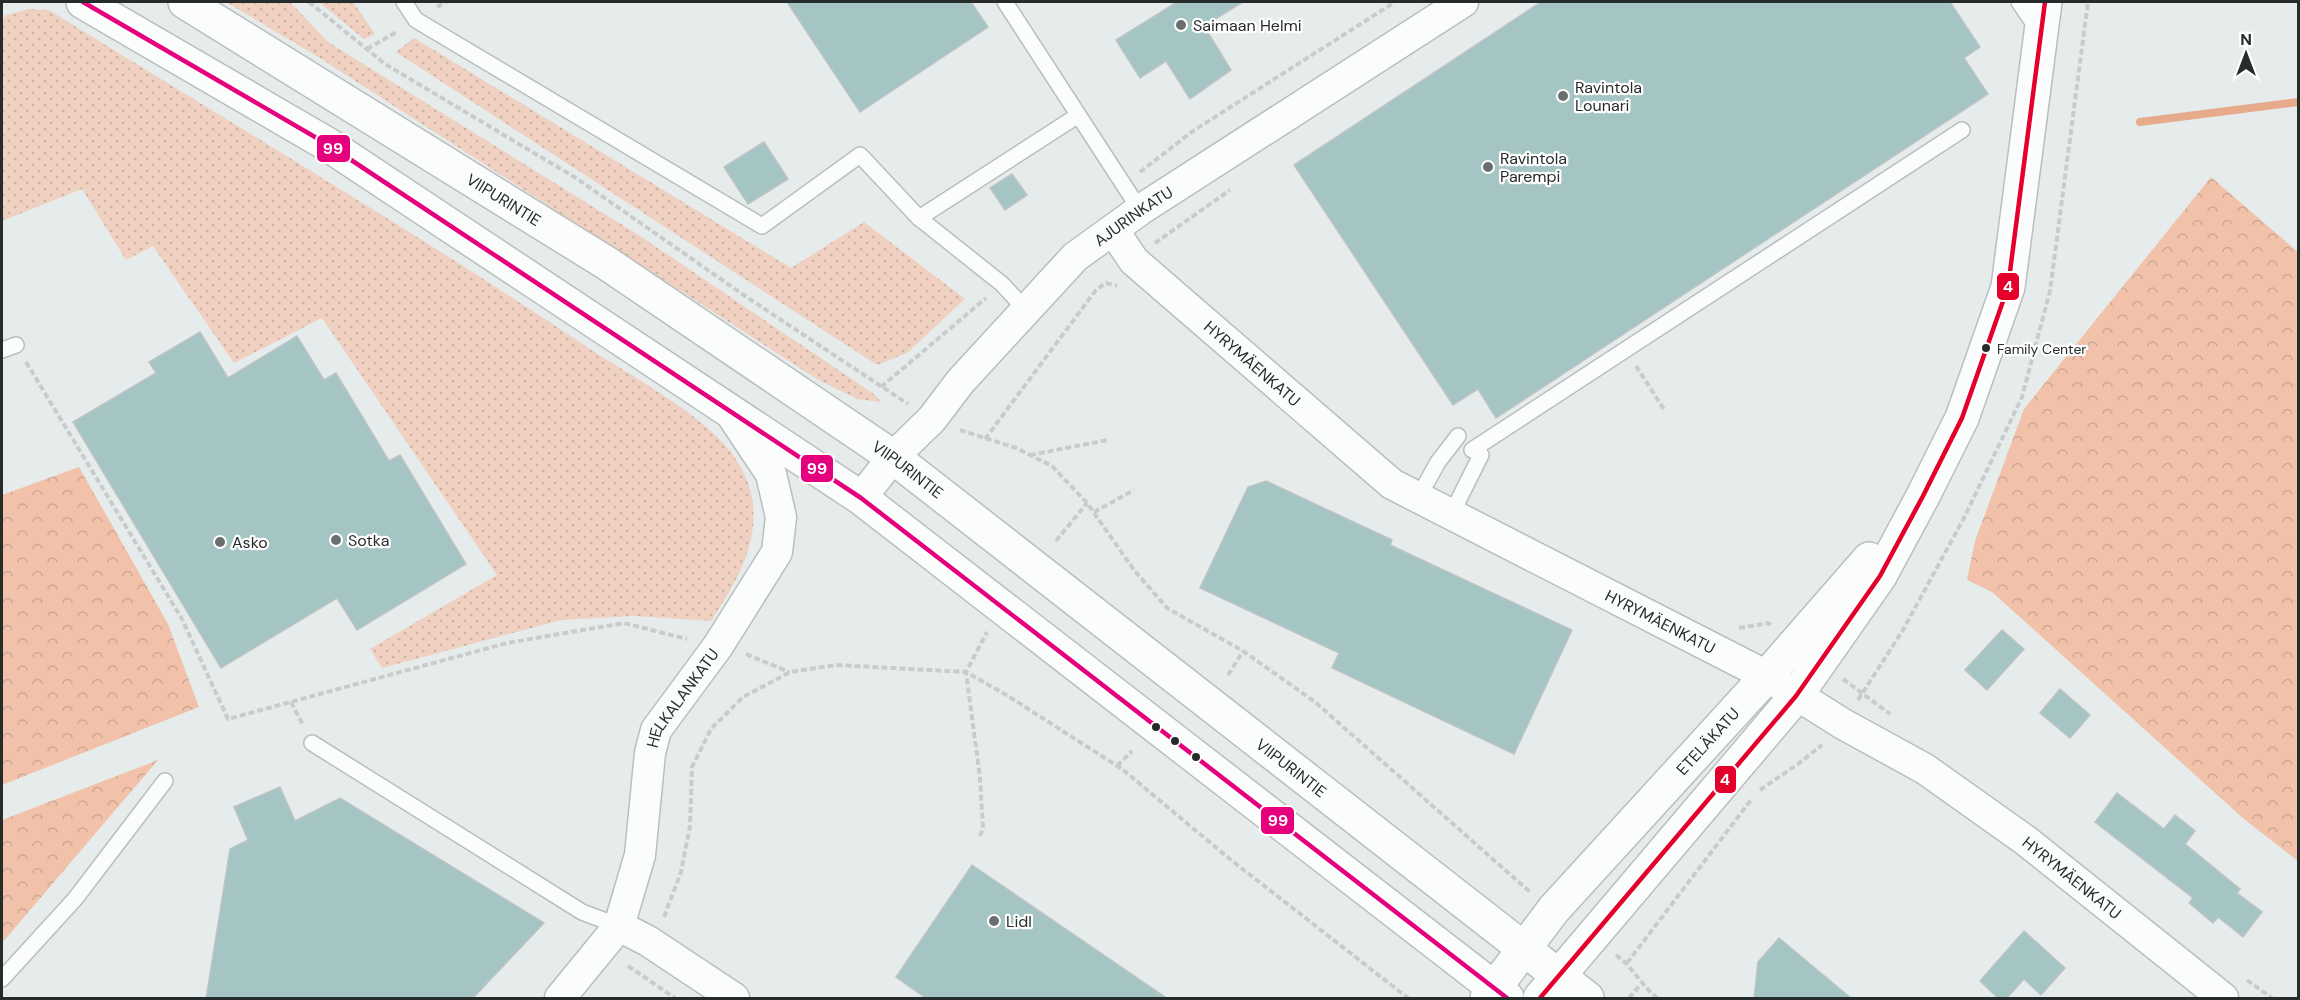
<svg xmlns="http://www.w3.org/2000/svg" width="2300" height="1000" font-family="'DM Sans',sans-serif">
	<defs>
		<pattern id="grass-dots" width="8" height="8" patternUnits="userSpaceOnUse" patternTransform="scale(1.5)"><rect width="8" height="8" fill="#efd0c1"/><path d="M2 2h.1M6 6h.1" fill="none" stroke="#cdb3a6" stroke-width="1.8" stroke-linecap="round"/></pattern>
		<pattern id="forest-crowns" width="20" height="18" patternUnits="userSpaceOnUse" patternTransform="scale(1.5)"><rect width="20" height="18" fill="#f1c2a9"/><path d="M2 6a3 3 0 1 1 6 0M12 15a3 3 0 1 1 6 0" fill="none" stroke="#cea792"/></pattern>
	</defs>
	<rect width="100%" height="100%" fill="#e6ecec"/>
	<!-- grass -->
	<g fill="url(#grass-dots)">
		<path d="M226,2h64l38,40 312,194 234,158 7,8 -24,-3 -40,-20 -502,-324z"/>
		<path d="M319,2h34l22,32 -11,5z"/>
		<path d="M29,9l20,1c182,113 367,222 544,341 43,28 121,69 146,113 33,57 4,109 -28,157l-76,-5 -74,4 -179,48 -12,-19 127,-74 -175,-257 -88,45 -81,-117 -27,14 -44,-71 -80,32v-201l4,-5z"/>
		<path d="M414,38l377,230 73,-46 101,77 -58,54 -30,12 -481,-313z"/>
	</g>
	<!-- forest -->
	<g fill="url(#forest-crowns)">
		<path d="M2211,177l87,75v609l-54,-42 -252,-227 -25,-12 8,-39 49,-132z"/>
		<path d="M79,467l89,157 31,83 -197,78v-290z"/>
		<path d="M158,760l-156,183v-123z"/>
	</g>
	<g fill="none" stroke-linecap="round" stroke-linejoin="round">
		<!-- stream -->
		<path stroke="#e7aa8b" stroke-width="8" d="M2140,122l158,-20"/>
	</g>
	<!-- building -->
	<g fill="#a5c5c4" stroke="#bec3c3" stroke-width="1.5">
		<path d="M787,2h184l17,25 -128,85z"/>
		<path d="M1177,2h66l-39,24 27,44 -41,29 -24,-38 -26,17 -24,-38z"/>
		<path d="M1541,2h409l30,45 -16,11 24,36 -492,324 -18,-29 -25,16 -159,-240z"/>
		<path d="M764,142l24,37 -40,25 -24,-37z"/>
		<path d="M1012,174l15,21 -22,15 -15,-22z"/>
		<path d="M200,332l28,46 69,-42 27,44 12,-7 53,88 11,-6 66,109 -109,66 -20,-32 -116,70 -148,-246 83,-49 -7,-11z"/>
		<path d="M1266,481l126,59 -2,5 182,85 -58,124 -182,-86 7,-15 -139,-65 48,-101z"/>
		<path d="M2002,630l22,19 -37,41 -22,-20z"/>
		<path d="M2060,689l30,26 -20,23 -30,-25z"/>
		<path d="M280,787l15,34 45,-23 204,125 -72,76h-266l24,-150 18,-9 -14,-33z"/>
		<path d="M2117,793l47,36 11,-14 20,16 -10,13 55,45 -3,4 25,19 -19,25 -25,-20 -5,6 -24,-20 4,-5 -98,-76z"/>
		<path d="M972,865l196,134h-241l-31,-22z"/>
		<path d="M2024,931l41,37 -24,27 -17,-16 -18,20h-7l-19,-18z"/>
		<path d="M1779,938l73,61h-98l4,-37z"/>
	</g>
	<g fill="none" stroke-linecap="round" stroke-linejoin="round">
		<defs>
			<g id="service">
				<path d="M404,2l12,18 346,206 98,-71 59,63"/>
				<path d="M1005,2l135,208"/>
				<path d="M2019,2l19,28"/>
				<path d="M1026,310l-24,-26 -83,-66 158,-102"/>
				<path d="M2,350l14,-5"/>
				<path d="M1472,450l490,-320"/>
				<path d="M1418,498l20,-36 20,-26"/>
				<path d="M1451,515l30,-60"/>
				<path d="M312,743l270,169 37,14"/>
				<path d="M2,979l73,-80 90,-118"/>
			</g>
			<g id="minor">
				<path id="s1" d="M1113,230l21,31 258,223 375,192 76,48 82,45 100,71 198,158"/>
				<path id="s2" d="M861,498l32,-41 39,-38 28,-37 115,-125 65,-47 323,-208"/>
				<path d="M619,926l29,15 86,57"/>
				<path id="s3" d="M560,998l59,-72 21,-71 10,-102 6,-23 62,-84 59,-94 4,-35 -10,-43 -42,-63"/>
			</g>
			<g id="secondary">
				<path id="s4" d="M1487,998l67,-89 213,-233 102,-117"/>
				<path d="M1540,998l256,-302 84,-120 43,-80 39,-78 46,-131 37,-285"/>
			</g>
			<g id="primary">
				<path d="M83,2l244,142 534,354 646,500"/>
				<path id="s5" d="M185,2l423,262 285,193 694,541"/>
			</g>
		</defs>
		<!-- service casing -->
		<use href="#service" stroke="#babebe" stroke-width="18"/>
		<!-- minor casing -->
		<use href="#minor" stroke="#babebe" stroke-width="33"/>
		<!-- secondary casing -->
		<use href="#secondary" stroke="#babebe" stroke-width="36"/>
		<!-- primary casing -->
		<use href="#primary" stroke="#babebe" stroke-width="36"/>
		<!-- path -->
		<g stroke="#c9cccc" stroke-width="4" stroke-dasharray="6 3" stroke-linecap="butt">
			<path d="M309,2l76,62 191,114 169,118 163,108"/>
			<path d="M437,7l9,-5"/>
			<path d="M367,49l31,-18"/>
			<path d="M1140,172l53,-41 202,-129"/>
			<path d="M1155,243l75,-53"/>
			<path d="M1106,283l11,3"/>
			<path d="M26,362l156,257 46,100 279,-76 117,-20 63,16"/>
			<path d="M1636,366l29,45"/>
			<path d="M881,387l105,-89"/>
			<path d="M960,430l56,18 36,18 35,37 47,67 33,38 76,43 72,51 215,190"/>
			<path d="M985,439l111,-149 11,-8"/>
			<path d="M1030,455l78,-15"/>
			<path d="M1094,512l40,-22"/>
			<path d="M1056,541l31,-38"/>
			<path d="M1739,628l29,-5 4,3"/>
			<path d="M746,654l43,18"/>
			<path d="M1228,675l15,-24"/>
			<path d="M1843,679l47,35"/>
			<path d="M1858,700l45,-70 61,-112 58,-121 28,-106 38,-289"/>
			<path d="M291,702l12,23"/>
			<path d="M1117,766l15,-15"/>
			<path d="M1760,790l38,-26 24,-19"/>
			<path d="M980,836l3,-8 -3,-50 -14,-106 21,-40"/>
			<path d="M664,917l17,-45 9,-46 2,-59 19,-38 32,-32 47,-25 46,-7 130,7 42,24 114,73 109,91 177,138"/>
			<path d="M1616,955c16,11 25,30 41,43"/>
			<path d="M1627,963l124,-163"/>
			<path d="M628,966l47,32"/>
			<path d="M2247,980l25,18"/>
			<path d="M1629,998l11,-13"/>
		</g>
		<!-- service -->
		<use href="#service" stroke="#fbfcfc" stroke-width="15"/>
		<!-- minor -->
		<use href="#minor" stroke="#fbfcfc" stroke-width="30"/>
		<!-- secondary -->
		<use href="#secondary" stroke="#fbfcfc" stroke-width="33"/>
		<!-- primary -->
		<use href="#primary" stroke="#fbfcfc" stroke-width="33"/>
		<defs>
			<path id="bus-1" d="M83,2l244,142 534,354 646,500"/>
			<path id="bus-2" d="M1540,998l256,-302 84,-120 43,-80 39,-78 46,-131 37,-285"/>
		</defs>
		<!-- bus-1 casing -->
		<use href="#bus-1" stroke="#fff" stroke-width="9"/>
		<!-- bus-2 casing -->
		<use href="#bus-2" stroke="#fff" stroke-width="9"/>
		<!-- bus-1 -->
		<use href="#bus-1" stroke="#e5007d" stroke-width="4.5"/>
		<!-- bus-2 -->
		<use href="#bus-2" stroke="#e4002b" stroke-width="4.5"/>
	</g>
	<!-- markers -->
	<g fill="#696f6f" stroke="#fff" stroke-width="2">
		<circle cx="1181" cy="25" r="6"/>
		<circle cx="1563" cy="96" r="6"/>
		<circle cx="1488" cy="167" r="6"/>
		<circle cx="336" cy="540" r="6"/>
		<circle cx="220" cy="542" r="6"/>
		<circle cx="994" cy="921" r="6"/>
	</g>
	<g fill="#262b2b" stroke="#fff" stroke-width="2">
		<circle cx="1986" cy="348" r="5"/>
		<circle cx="1156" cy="727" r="5"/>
		<circle cx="1175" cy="741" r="5"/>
		<circle cx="1196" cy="757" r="5"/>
	</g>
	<g text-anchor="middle" stroke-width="4.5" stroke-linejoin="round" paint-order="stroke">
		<!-- bus labels -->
		<g font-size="14" fill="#262b2b" stroke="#fff" text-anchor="start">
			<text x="1997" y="354">Family Center</text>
		</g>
		<!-- poi labels -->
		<g font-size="16" fill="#262b2b" stroke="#fff" text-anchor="start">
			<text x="1193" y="31">Saimaan Helmi</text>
			<text x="1575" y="93">Ravintola<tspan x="1575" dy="18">Lounari</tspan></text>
			<text x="1500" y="164">Ravintola<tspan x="1500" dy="18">Parempi</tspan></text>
			<text x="348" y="546">Sotka</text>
			<text x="232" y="548">Asko</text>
			<text x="1006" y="927">Lidl</text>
		</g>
		<!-- street labels -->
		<g font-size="16" fill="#262b2b" stroke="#fff">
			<text dy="6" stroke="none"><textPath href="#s5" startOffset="375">VIIPURINTIE</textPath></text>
			<text dy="6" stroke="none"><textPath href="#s2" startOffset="394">AJURINKATU</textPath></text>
			<text dy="6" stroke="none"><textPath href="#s1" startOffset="194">HYRYMÄENKATU</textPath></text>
			<text dy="6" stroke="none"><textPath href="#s5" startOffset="861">VIIPURINTIE</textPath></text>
			<text dy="6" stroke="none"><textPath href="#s1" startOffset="680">HYRYMÄENKATU</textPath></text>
			<text dy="6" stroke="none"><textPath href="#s3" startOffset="334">HELKALANKATU</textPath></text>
			<text dy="6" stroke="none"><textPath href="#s4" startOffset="339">ETELÄKATU</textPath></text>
			<text dy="6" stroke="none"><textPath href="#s5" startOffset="1347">VIIPURINTIE</textPath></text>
			<text dy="6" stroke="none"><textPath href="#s1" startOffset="1166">HYRYMÄENKATU</textPath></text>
		</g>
	</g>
	<g stroke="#fff" stroke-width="2">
		<rect x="316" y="134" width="35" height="29" rx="6" fill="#e5007d"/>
		<rect x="1996" y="272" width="24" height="29" rx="6" fill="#e4002b"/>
		<rect x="800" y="454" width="34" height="29" rx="6" fill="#e5007d"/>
		<rect x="1714" y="765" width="23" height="29" rx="6" fill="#e4002b"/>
		<rect x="1260" y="806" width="35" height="29" rx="6" fill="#e5007d"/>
	</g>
	<g font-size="16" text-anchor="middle" font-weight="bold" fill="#fff">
		<text x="333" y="154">99</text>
		<text x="2008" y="292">4</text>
		<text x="817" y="474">99</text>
		<text x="1725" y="785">4</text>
		<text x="1278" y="826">99</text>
	</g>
	<!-- border -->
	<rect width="2300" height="1000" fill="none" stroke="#262b2b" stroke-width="6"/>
	<!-- north arrow -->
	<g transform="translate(2246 54)" stroke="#ffffff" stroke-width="4.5" paint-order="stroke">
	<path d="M0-4.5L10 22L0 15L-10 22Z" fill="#262b2b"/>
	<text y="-9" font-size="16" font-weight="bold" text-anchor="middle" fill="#262b2b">N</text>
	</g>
</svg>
